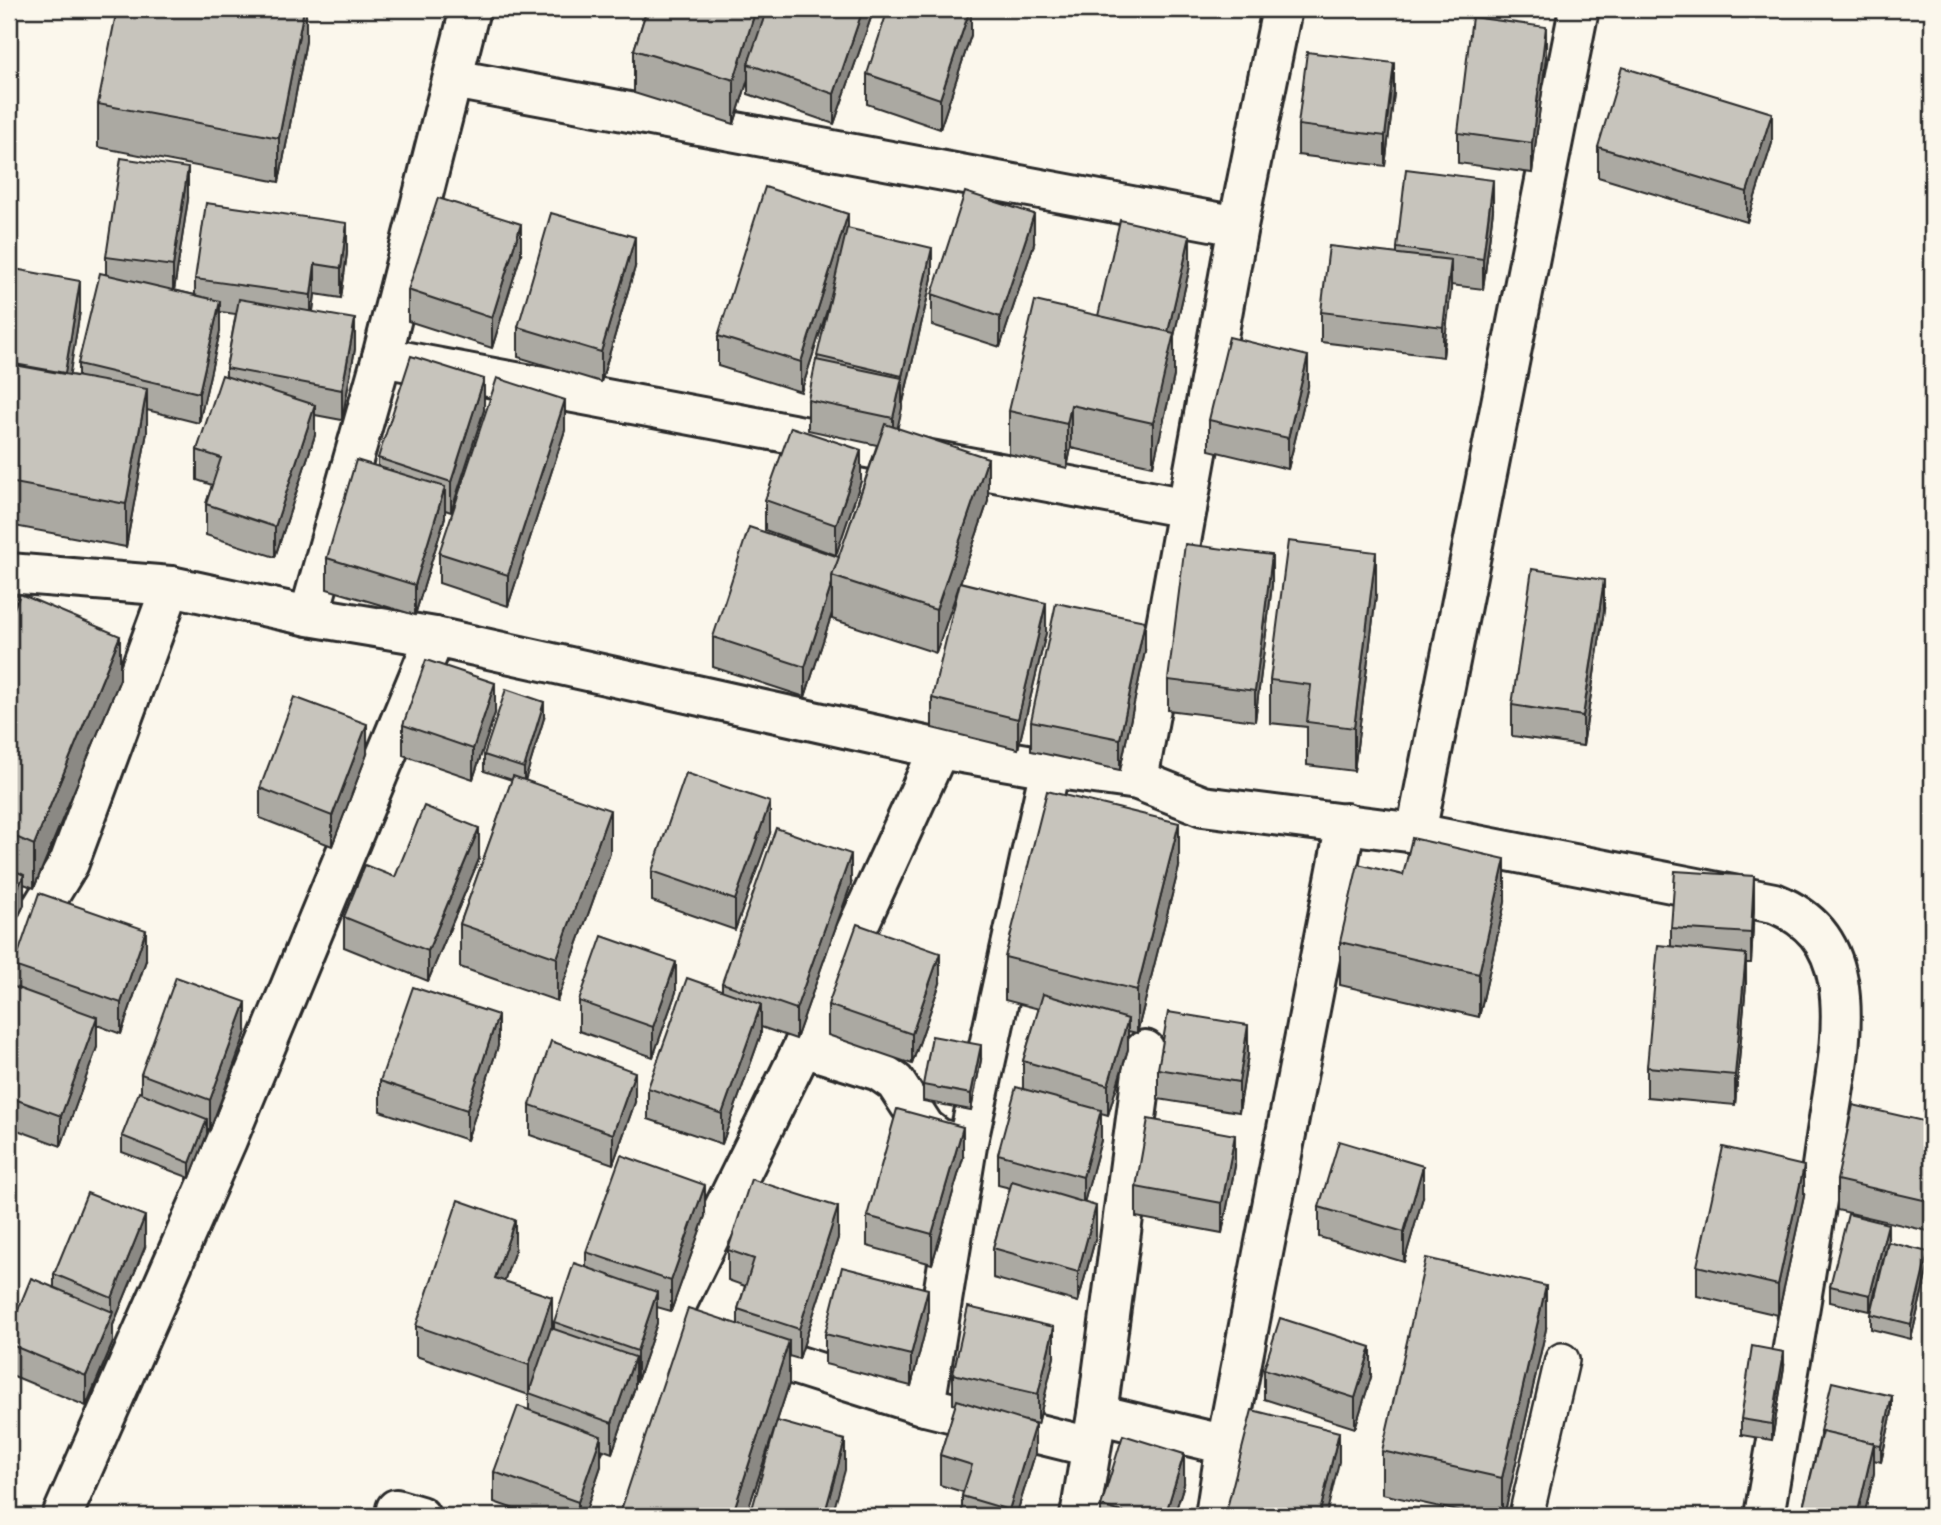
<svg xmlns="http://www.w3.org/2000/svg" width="1941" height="1525" font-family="'Indie Flower',sans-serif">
	<rect width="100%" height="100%" fill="#fbf7ec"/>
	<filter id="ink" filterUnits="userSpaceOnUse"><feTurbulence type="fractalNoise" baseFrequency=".0143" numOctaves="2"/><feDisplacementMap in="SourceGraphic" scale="14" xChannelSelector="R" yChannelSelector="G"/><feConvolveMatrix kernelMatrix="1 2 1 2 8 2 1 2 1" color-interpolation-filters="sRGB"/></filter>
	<g filter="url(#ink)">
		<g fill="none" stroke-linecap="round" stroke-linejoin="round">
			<defs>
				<path id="lane" d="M1526,1516l36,-156"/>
				<g id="street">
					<path d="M453,79l785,147"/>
					<path d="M382,357l805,151"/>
					<path d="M9,573l162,13 138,30 126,21 504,112 111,19 88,12 65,26 213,27 358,70c37,15 57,39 64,78 9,53 -6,111 -13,164 -17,124 -40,247 -61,371"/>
					<path d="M309,616l73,-259 88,-348"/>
					<path d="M1138,780l100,-554 44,-217"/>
					<path d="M1416,833l163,-824"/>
					<path d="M9,968l18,-36 42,-69 102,-277"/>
					<path d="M803,1047l76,24 16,11 30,46 13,10 16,5"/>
					<path d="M739,1347l186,59 166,41"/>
					<path d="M925,1406l42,-260 83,-378"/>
					<path d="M1097,1414l121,29 7,8 -10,65"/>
					<path d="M1224,1455l122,-632"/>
					<path d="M396,1509l24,7"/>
					<path d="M62,1516l165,-376 208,-503"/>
					<path d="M602,1516l65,-192 136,-277 136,-298"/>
					<path d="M1080,1516l17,-102 48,-364"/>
				</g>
			</defs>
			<!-- lane casing -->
			<use href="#lane" stroke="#2b2b2b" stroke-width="38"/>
			<!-- street casing -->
			<use href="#street" stroke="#2b2b2b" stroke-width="44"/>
			<!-- lane -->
			<use href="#lane" stroke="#fbf7ec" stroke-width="33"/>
			<!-- street -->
			<use href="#street" stroke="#fbf7ec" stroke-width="38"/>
		</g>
		<!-- wall -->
		<g fill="#aba9a2" stroke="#2b2b2b" stroke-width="2">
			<path d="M306,9v32l-27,141 -181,-35v-43z"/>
			<path d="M647,9h227l-40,115 -86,-30v-15l-14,45 -100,-31v-43z"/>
			<path d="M971,9v26l-31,94 -73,-25v-30z"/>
			<path d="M1546,57l-14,116 -74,-10v-30z"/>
			<path d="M1394,93l-9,73 -87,-11v-30z"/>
			<path d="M1772,143l-25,79 -149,-45v-30z"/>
			<path d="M188,199l-14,91 21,5v-16l152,-26 -6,45 -26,-4 -2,18 42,37 -13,71 -27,-5v20l-40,122 -69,-22v-31l6,-19 -15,-5v-30l29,-74v-8l10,-54 -16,-2v19l-21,92 -52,-13v22l-21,115 -117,-22v-255l71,41 -11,64 9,1v-12l28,-89v-18z"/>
			<path d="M1493,210l-10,79 -32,-4 -8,72 -122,-15v-30l76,-58v-6z"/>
			<path d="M848,228l84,50 -35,150 91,73 -52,152 -104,-34v-6l-27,84 -92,-30v-30l126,-80 38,-112 -69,-15v-30l22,-99 -29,91 -83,-26v-30z"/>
			<path d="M1034,244l-34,103 -68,-22v-31z"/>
			<path d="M521,254l-29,94 -84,-27v-31z"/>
			<path d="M1190,266l-16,70v40l-21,90 -82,-18 -4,20 -58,-14v-43l89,-95z"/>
			<path d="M635,267l-34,115 -83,-25v-30z"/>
			<path d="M1308,386l-20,83 -79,-19v-30z"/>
			<path d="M484,410l-33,102 -6,-2v7l-30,98 -88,-26v-31l51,-91v-9z"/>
			<path d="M565,430l-57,176 -69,-23v-30z"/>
			<path d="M861,481l-25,74 -71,-25v-30z"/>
			<path d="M9,579l6,28 105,72 -86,209 -10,-4v21l-15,31z"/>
			<path d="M1272,585l-17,136 -87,-11v-30z"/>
			<path d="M1376,595l-22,176 -47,-6v-38l-37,-4v-43z"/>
			<path d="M1604,610l-21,136 -71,-10v-31z"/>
			<path d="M1046,633l-28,116 -86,-21v-30z"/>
			<path d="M1145,651l-25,119 -89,-19v-30z"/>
			<path d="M495,713l-22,66 -70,-24v-30z"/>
			<path d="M544,718l-19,62 85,73 -53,148 -97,-34v-43l52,-144 -28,-9v-16z"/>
			<path d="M367,754l-35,92 -72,-28v-30z"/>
			<path d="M770,833l-35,97 -83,-29v-30z"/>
			<path d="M479,859l-51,122 -84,-34v-30z"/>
			<path d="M1179,867l-42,166 -9,-2v18l-20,66 -7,-2v27l-17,62 12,34 -18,66 -85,-24v-30l17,-60 -12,-3v-31l25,-65v-28l16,-52 -34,-9v-43z"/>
			<path d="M851,884l-55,155 -35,-12v7l-39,110 -74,-25v-31l74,-98v-7z"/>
			<path d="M1505,902l-26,115 -139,-32v-43z"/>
			<path d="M1754,907l-3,56h-5v21l-11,121 -88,-8v-30l24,-120v-19z"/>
			<path d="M146,960l-25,74 -24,-9v22l-36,99 -52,-19v-142l5,2v-21z"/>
			<path d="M940,983l-28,81 -84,-29v-30z"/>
			<path d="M676,992l-23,65 -74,-26v-30z"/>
			<path d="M246,1032l-36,98 -3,-2v6l-17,44 -68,-26v-16l19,-43v-19z"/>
			<path d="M498,1046l-31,94 -87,-29v-30z"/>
			<path d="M1248,1055l-9,57 -81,-13v-30z"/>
			<path d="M981,1060l-10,50 -48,-9v-16z"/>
			<path d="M635,1102l-22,62 -83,-29v-30z"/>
			<path d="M1932,1123v109l-95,-22v-30z"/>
			<path d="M963,1158l-31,106 -65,-18v-30z"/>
			<path d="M1235,1166l-13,67 -86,-16v-30z"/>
			<path d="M1804,1196l-26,119 -81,-19v-30z"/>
			<path d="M1423,1197l-19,65 -85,-25v-30z"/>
			<path d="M705,1216l-34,95 -14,-4v16l-20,58 -2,-1v7l-23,66 -11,-4v17l-17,50h-50l-40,-14v-30l35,-61v-16l-113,-39v-30l99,-76 -11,31 48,47 2,1v-7l32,-54v-16z"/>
			<path d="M838,1238l-39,121 -10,-3v28l-43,132h-127l119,-192v-15l7,-23 -17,-6v-30z"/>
			<path d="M1888,1240l-18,71 -40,-9v-16z"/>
			<path d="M145,1247l-32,78v17l-27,64 -77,-32v-42l45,-45v-13z"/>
			<path d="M1928,1267l-17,72 -40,-10v-15z"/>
			<path d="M928,1319l-17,67 -86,-22v-30z"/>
			<path d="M1546,1329l-42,187h-24l-98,-22v-43z"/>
			<path d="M1054,1357l-16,67 -12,-3 9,33 -19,62h-54v-20l1,-4 -23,-7v-30l16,-50 -3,-1v-30z"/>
			<path d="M1784,1367l-12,73 -31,-5v-16z"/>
			<path d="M1264,1369l107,8 -16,51 -91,-29z"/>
			<path d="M1892,1412l-11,50 -7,-2v13l-10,43h-63l19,-80v-5z"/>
			<path d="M1184,1484l-10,32h-73v-10z"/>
		</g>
		<!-- shaded-wall -->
		<g fill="#8b8984" stroke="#2b2b2b" stroke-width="2">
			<path d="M304,9h2v32l-27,141v-44z"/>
			<path d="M756,9h13l-21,55v15l-14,45v-44z"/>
			<path d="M863,9h11l-40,115v-30z"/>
			<path d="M970,9h1v26l-31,94v-30z"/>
			<path d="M1546,27v30l-14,116v-30z"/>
			<path d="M1394,63v30l-9,73v-30z"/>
			<path d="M1772,113v30l-25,79v-30z"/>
			<path d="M188,168v31l-15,98v-31z"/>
			<path d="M1493,180v30l-10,79v-30z"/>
			<path d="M848,214v30l-47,148v-30z"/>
			<path d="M1034,214v30l-34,103v-30z"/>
			<path d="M347,223v30l-6,45v-30z"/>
			<path d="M521,224v30l-29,94v-30z"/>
			<path d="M1190,236v30l-16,70v40l-21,90v-43l13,-83z"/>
			<path d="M635,237v30l-34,115v-30z"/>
			<path d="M932,248v30l-30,128v-30z"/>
			<path d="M1451,260v30l-8,67v-30z"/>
			<path d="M315,264v30l-4,31v-30z"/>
			<path d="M80,281v30l-15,92v-30z"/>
			<path d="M220,301v30l-21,92v-30z"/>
			<path d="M355,319v30l-13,71v-30z"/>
			<path d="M1308,356v30l-20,83v-31z"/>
			<path d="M902,378v30l-9,40v-30z"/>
			<path d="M484,379v31l-33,102v-30z"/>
			<path d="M147,389v43l-21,115v-43z"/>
			<path d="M565,400v30l-57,176v-31z"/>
			<path d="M315,405v30l-40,122v-30z"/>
			<path d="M1071,405v43l-4,20v-44z"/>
			<path d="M861,450v31l-25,74v-30z"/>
			<path d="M988,458v43l-52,152v-43z"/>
			<path d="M445,487v30l-30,98v-30z"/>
			<path d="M1376,552v43l-22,176v-43z"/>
			<path d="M1272,555v30l-17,136v-30z"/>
			<path d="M1604,580v30l-21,136v-30z"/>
			<path d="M15,581v30l-6,17v-30z"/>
			<path d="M832,583v30l-27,84v-30z"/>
			<path d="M1046,603v30l-28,116v-30z"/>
			<path d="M1145,621v30l-25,119v-31z"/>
			<path d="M120,636v43l-86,209v-43z"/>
			<path d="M495,683v30l-22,66v-30z"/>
			<path d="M544,702v16l-20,66v-16z"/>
			<path d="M367,724v30l-35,92v-30z"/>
			<path d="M770,802v31l-35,97v-30z"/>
			<path d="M610,810v43l-53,148v-43z"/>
			<path d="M1179,823v44l-42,166v-43z"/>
			<path d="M479,828v31l-51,122v-30z"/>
			<path d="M851,854v30l-55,155v-30z"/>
			<path d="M1505,859v43l-26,115v-43z"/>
			<path d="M24,875v30l-15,31v-30z"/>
			<path d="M1754,876v31l-3,56v-30z"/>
			<path d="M146,930v30l-25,74v-31z"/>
			<path d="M940,953v30l-28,81v-30z"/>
			<path d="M1746,954v30l-11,121v-30z"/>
			<path d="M676,962v30l-23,65v-30z"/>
			<path d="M246,1002v30l-36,98v-30z"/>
			<path d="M761,1004v30l-39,110v-30z"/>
			<path d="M498,1015v31l-31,94v-30z"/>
			<path d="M97,1017v30l-36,99v-30z"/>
			<path d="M1128,1019v30l-20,66v-30z"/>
			<path d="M1248,1025v30l-9,57v-30z"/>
			<path d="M981,1045v15l-10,50v-16z"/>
			<path d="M635,1072v30l-22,62v-30z"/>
			<path d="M1101,1110v30l-18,67v-30z"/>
			<path d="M207,1119v15l-17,44v-15z"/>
			<path d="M963,1127v31l-31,106v-30z"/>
			<path d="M1235,1135v31l-13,67v-30z"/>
			<path d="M1423,1166v31l-19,65v-30z"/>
			<path d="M1804,1166v30l-26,119v-30z"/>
			<path d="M705,1185v31l-34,95v-30z"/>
			<path d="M1096,1206v30l-18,66v-30z"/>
			<path d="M838,1207v31l-39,121v-30z"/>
			<path d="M145,1216v31l-32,78v17l-27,64v-30l26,-61v-17z"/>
			<path d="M515,1220v30l-20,58v-30z"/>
			<path d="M1888,1224v16l-18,71v-16z"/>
			<path d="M1928,1252v15l-17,72v-15z"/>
			<path d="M1546,1286v43l-42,187h-2v-38z"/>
			<path d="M928,1289v30l-17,67v-31z"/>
			<path d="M657,1292v31l-20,58v-30z"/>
			<path d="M552,1297v30l-23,68v-30z"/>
			<path d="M1054,1327v30l-16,67v-30z"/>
			<path d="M789,1341v43l-43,132h-14z"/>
			<path d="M1371,1347v30l-16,51v-30z"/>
			<path d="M1784,1352v15l-12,73v-16z"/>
			<path d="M635,1357v30l-23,66v-30z"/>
			<path d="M1892,1396v16l-11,50v-16z"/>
			<path d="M1035,1424v30l-19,62h-7v-6z"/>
			<path d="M1339,1432v30l-13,54h-7z"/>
			<path d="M601,1436v30l-17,50h-6v-14z"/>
			<path d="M845,1440v30l-13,46h-8z"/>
			<path d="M1874,1443v30l-10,43h-7z"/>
			<path d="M1184,1454v30l-10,32h-9z"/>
		</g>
		<!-- building -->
		<g fill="#c7c4bc" stroke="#2b2b2b" stroke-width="2">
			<path d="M117,9h187l-25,129 -181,-34z"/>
			<path d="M647,9h109l-22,71 -100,-30z"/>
			<path d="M767,9h96l-29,85 -86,-30z"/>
			<path d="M888,9h82l-30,90 -73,-25z"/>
			<path d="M1472,17l74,10 -14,116 -74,-10z"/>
			<path d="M1307,52l87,11 -9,73 -87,-11z"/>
			<path d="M1622,67l150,46 -25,79 -149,-45z"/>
			<path d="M121,158l67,10 -15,98 -67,-9z"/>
			<path d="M1406,169l87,11 -10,79 -86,-11z"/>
			<path d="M765,187l83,27 -47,148 -83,-26z"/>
			<path d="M965,192l69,22 -34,103 -68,-23z"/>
			<path d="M438,198l83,26 -29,94 -84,-28z"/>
			<path d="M206,203l141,20 -6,45 -26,-4 -4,31 -116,-16z"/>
			<path d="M551,213l84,24 -34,115 -83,-25z"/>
			<path d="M1120,220l70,16 -22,96 -70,-16z"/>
			<path d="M847,228l85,20 -30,128 -85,-20z"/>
			<path d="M1329,246l122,14 -8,67 -122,-15z"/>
			<path d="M9,268l71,13 -15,92 -56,-10z"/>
			<path d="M100,273l120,28 -21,92 -121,-29z"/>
			<path d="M239,299l116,20 -13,71 -116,-22z"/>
			<path d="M1035,301l139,32 -21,90 -82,-18 -4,19 -58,-13z"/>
			<path d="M1229,337l79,19 -20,82 -79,-18z"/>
			<path d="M411,356l73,23 -33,103 -73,-24z"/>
			<path d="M816,360l86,18 -9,40 -85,-18z"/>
			<path d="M9,364l138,25 -21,115 -117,-22z"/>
			<path d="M222,375l93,30 -40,122 -69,-23 15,-46 -24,-8z"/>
			<path d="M497,378l68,22 -57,175 -69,-22z"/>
			<path d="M885,424l103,34 -52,152 -104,-34z"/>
			<path d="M791,427l70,23 -25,75 -71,-25z"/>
			<path d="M356,460l89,27 -30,98 -88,-27z"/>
			<path d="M749,527l90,30 -7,19v7l-27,84 -92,-30z"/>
			<path d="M1288,541l88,11 -22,176 -47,-6 4,-37 -41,-5z"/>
			<path d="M1185,544l87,11 -17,136 -87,-11z"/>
			<path d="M1532,569l72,11 -21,136 -71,-11z"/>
			<path d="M9,579l6,2 -6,17z"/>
			<path d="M960,582l86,21 -28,116 -86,-21z"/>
			<path d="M20,594l100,42 -86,209 -25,-11v-213z"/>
			<path d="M1056,603l89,18 -25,118 -89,-18z"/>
			<path d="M426,660l69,23 -22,66 -70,-24z"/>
			<path d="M506,689l38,13 -20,66 -40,-13z"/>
			<path d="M294,697l73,27 -35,92 -72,-28z"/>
			<path d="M686,773l84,29 -35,98 -83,-29z"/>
			<path d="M513,776l97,34 -53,148 -97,-34z"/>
			<path d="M1047,791l132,32 -42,167 -132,-33z"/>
			<path d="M424,806l55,22 -51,123 -84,-34 21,-52 30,12z"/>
			<path d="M776,828l75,26 -55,155 -74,-26z"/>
			<path d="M1412,838l93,21 -26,115 -139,-32 18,-78 45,11z"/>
			<path d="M9,868l15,7 -15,31z"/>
			<path d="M1675,871l79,5 -3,57 -80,-5z"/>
			<path d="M39,893l107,37 -25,73 -107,-37z"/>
			<path d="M857,924l83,29 -28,81 -84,-29z"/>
			<path d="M602,936l74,26 -23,65 -74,-26z"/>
			<path d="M1658,945l88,9 -11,121 -88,-8z"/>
			<path d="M176,977l70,25 -36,98 -69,-26z"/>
			<path d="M687,978l74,26 -39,110 -74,-26z"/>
			<path d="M9,985l88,32 -36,99 -52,-19z"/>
			<path d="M413,987l85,28 -31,95 -87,-29z"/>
			<path d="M1043,994l85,25 -20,66 -85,-24z"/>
			<path d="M1168,1012l80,13 -9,57 -81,-13z"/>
			<path d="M932,1036l49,9 -10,49 -48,-9z"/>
			<path d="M551,1041l84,31 -22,62 -83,-29z"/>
			<path d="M1016,1087l85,23 -18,67 -85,-23z"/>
			<path d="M139,1092l68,27 -17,44 -68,-27z"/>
			<path d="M1853,1105l79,18v79l-95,-22z"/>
			<path d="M897,1109l66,18 -31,107 -65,-18z"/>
			<path d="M1148,1119l87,16 -13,68 -86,-16z"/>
			<path d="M1339,1141l84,25 -19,66 -85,-25z"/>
			<path d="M1723,1147l81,19 -26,119 -81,-19z"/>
			<path d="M621,1155l84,30 -34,96 -85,-29z"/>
			<path d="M751,1179l87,28 -39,122 -61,-20 16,-50 -26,-9z"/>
			<path d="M1012,1181l84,25 -18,66 -85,-24z"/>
			<path d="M87,1193l58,23 -33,82 -58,-24z"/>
			<path d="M458,1200l57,20 -20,58 57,19 -23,68 -113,-39z"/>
			<path d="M1848,1214l40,10 -18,71 -40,-9z"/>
			<path d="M1888,1242l40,10 -17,72 -40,-10z"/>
			<path d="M1426,1258l120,28 -44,192 -120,-27z"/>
			<path d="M574,1263l83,29 -20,59 -83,-29z"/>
			<path d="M842,1267l86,22 -17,66 -86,-21z"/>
			<path d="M31,1278l82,34 -27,64 -77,-32v-12z"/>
			<path d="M968,1307l86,20 -16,67 -85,-20z"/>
			<path d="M688,1308l101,33 -57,175h-113z"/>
			<path d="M1280,1318l91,29 -16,51 -91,-29z"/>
			<path d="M551,1328l84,29 -23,66 -83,-30z"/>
			<path d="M1752,1346l32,6 -12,72 -31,-5z"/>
			<path d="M1832,1382l60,14 -11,50 -7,-1v-2l-54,-12z"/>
			<path d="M957,1400l78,24 -26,86 -47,-14 10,-31 -32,-10z"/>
			<path d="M518,1406l83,30 -23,66 -84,-30z"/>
			<path d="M1252,1410l87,22 -20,84h-94z"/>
			<path d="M777,1421l68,19 -21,76h-74z"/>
			<path d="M1822,1431l52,12 -17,73h-56z"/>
			<path d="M1123,1435l61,19 -19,62h-28l-36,-10z"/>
			<path d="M981,1513l10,3h-11z"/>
		</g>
	</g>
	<!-- margin -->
	<rect width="1941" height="1525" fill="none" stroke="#fbf7ec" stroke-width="35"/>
	<rect x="18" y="18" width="1906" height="1490" fill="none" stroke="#2b2b2b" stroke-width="2.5" filter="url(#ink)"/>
</svg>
